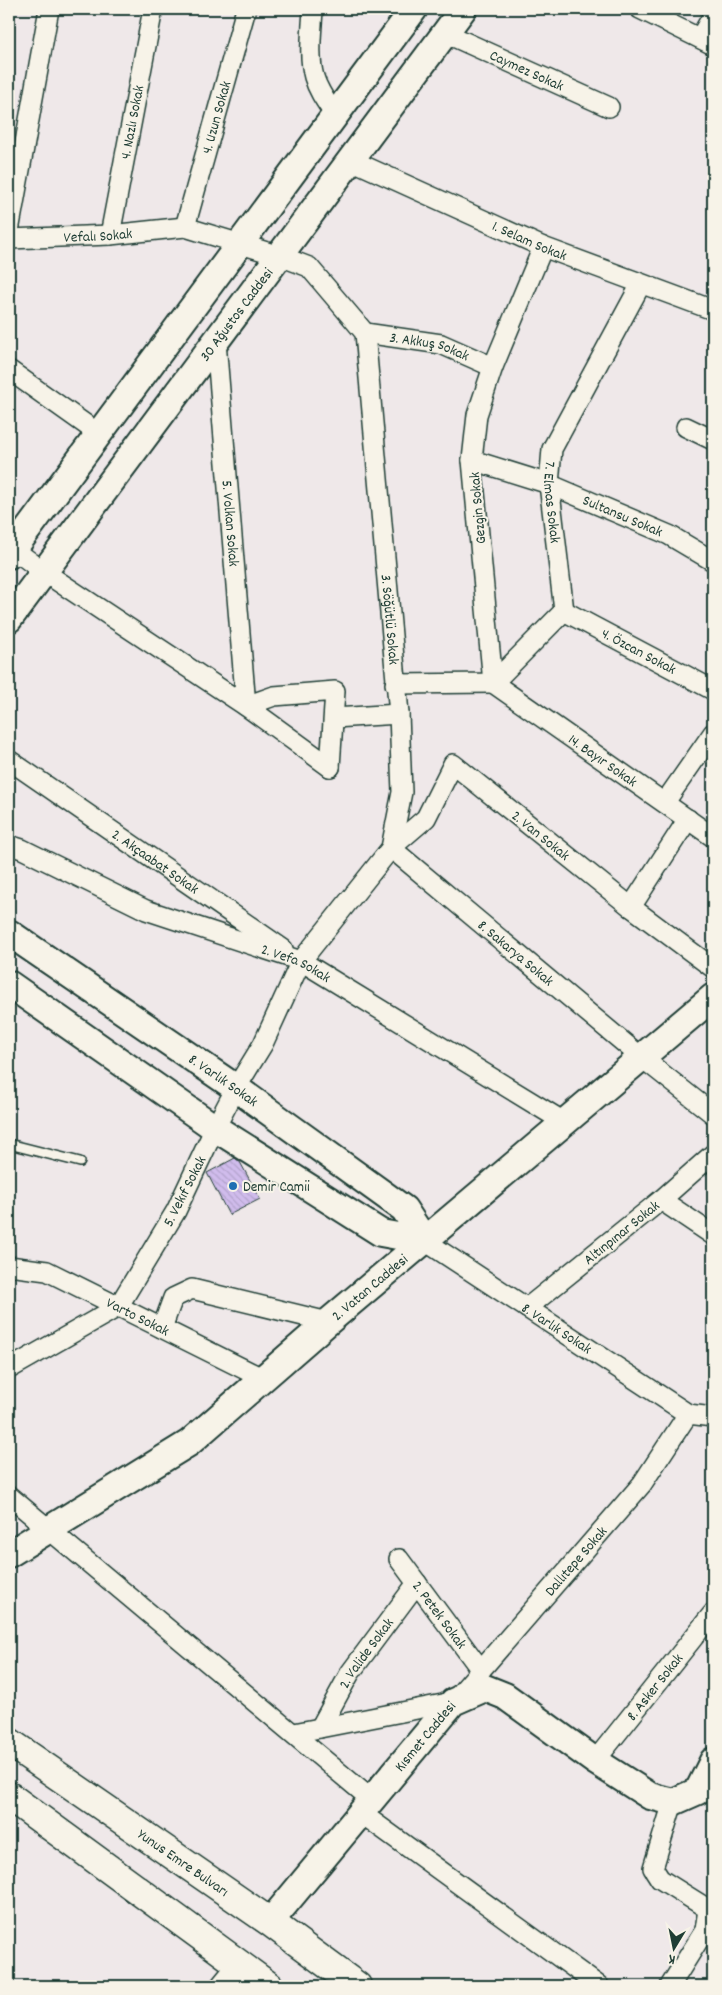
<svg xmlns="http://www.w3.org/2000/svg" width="722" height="1995" font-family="Dekko,sans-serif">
	<defs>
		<pattern id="building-back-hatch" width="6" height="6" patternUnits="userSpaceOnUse" patternTransform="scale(1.25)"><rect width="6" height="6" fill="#d0bcec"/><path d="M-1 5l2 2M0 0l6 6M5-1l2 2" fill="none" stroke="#b2a2cb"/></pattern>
	</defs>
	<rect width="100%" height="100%" fill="#efe8e9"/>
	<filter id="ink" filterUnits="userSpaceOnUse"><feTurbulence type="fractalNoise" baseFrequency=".02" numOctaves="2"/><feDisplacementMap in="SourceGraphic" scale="10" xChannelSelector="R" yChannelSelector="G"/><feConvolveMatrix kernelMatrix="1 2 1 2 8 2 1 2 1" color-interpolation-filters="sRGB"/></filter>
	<g filter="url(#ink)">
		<!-- building -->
		<path fill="url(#building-back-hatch)" stroke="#1f3d34" d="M235,1158l5,4 20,37 -31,16 -22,-42z"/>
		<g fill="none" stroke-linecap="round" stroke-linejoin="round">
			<defs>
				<path id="lane" d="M9,1144l71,18"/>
				<g id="street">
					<path d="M313,9c-1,22 -5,46 1,68 4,14 13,26 21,38"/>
					<path d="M640,9l73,36"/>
					<path id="s1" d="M445,33l164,74"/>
					<path d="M700,38l13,-23"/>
					<path id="s2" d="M351,160l192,87 170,63"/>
					<path id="s3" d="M185,227l61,-218"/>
					<path d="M9,231l40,-222"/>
					<path id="s4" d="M110,235l43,-226"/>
					<path id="s5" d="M9,239l101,-4 75,-8 95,29 29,11 56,66 34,381 3,78 -11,56 -90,113 -38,83 -27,44 -21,40 -39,83 -58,96 -109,62"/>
					<path id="s6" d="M641,284l-89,165 -3,35 15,127 -71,72 220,154"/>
					<path id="s7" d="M365,333l76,11 52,23"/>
					<path id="s8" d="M216,342l30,364 28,-10 61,-5 -5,76"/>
					<path d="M9,370l90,64"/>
					<path d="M686,427l27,13"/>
					<path id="s9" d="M472,460l77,24 120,51 44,26"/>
					<path d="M9,546l35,26 202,134 84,61"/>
					<path id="s10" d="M564,611l149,79"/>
					<path d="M395,684l98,-1 -21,-223 5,-45 16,-48 50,-120"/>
					<path d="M334,718l65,-4"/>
					<path id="s11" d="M9,760l274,189"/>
					<path d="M665,802l48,-69"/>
					<path id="s12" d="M9,845l13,4 124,61 155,51 263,161"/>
					<path d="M631,907l57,-88"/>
					<path id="s13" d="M713,968l-82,-61 -178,-143 -27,54 -35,30 250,209 72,57"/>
					<path d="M661,1200l52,35"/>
					<path id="s14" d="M425,1241l263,173 25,3"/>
					<path id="s15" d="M9,1266l38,5 217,108"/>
					<path id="s16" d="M527,1308l134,-108 52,-46"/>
					<path d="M162,1328l11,-30 19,-9 136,33"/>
					<path d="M9,1496l363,304"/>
					<path id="s17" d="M399,1559l82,111"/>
					<path id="s18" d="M320,1728l30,-55 67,-90"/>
					<path id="s19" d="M294,1733l159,-31 189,-218 46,-70"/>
					<path id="s20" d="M595,1761l118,-148"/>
					<path d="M361,1813l238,173"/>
					<path d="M220,1986l18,-22"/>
					<path d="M670,1986l35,-56 3,-21 -48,-30 -7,-11 20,-66"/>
				</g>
				<g id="secondary">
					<path d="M9,555l405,-546"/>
					<path id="s21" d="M9,619l454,-610"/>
					<path id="s22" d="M9,933l227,155 168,121 21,32"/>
					<path d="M9,984l206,144 166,105 44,8"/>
					<path id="s23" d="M9,1554l180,-111 139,-121 385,-325"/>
					<path id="s24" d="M270,1922l183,-220 32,-14 20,8 90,65 55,35 23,6 25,-11 15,-30"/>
				</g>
				<g id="primary">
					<path id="s25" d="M9,1742l261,180 87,64"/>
					<path d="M9,1796l260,190"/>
				</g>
			</defs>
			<!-- lane casing -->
			<use href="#lane" stroke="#1f3d34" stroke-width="12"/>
			<!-- street casing -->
			<use href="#street" stroke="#1f3d34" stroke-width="22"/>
			<!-- secondary casing -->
			<use href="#secondary" stroke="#1f3d34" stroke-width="30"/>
			<!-- primary casing -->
			<use href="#primary" stroke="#1f3d34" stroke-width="31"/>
			<!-- lane -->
			<use href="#lane" stroke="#f7f3e8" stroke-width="9"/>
			<!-- street -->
			<use href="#street" stroke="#f7f3e8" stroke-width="19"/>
			<!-- secondary -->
			<use href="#secondary" stroke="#f7f3e8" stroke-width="26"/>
			<!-- primary -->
			<use href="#primary" stroke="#f7f3e8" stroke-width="28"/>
		</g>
	</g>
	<!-- markers -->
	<circle fill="#1f6fb2" stroke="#f7f3e8" stroke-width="2" cx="233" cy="1186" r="5"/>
	<g text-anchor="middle" stroke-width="4" stroke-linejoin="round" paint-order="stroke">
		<!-- street labels -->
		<g font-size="15" fill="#1f3d34" stroke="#f7f3e8">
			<text dy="5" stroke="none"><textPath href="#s1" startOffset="90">Caymez Sokak</textPath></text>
			<text dy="5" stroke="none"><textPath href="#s3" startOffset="114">4. Uzun Sokak</textPath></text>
			<text dy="5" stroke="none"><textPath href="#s4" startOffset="115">4. Nazlı Sokak</textPath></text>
			<text dy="5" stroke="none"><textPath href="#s5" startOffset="89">Vefalı Sokak</textPath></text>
			<text dy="5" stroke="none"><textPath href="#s2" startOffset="196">1. Selam Sokak</textPath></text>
			<text dy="5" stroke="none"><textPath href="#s21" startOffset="380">30 Ağustos Caddesi</textPath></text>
			<text dy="5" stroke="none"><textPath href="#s7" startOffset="66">3. Akkuş Sokak</textPath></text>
			<text dy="5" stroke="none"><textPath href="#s6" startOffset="241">7. Elmas Sokak</textPath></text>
			<text transform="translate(477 508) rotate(-95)" y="5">Gezgin Sokak</text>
			<text dy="5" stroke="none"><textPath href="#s9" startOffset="161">Sultansu Sokak</textPath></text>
			<text dy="5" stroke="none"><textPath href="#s8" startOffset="182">5. Volkan Sokak</textPath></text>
			<text dy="5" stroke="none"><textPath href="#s5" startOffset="681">3. Söğütlü Sokak</textPath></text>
			<text dy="5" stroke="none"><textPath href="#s10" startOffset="85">4. Özcan Sokak</textPath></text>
			<text dy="5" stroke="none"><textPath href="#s6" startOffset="586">14. Bayır Sokak</textPath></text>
			<text transform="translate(541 835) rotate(39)" y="5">2. Van Sokak</text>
			<text dy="5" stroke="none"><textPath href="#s11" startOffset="178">2. Akçaabat Sokak</textPath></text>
			<text dy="5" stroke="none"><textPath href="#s13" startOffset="600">8. Sakarya Sokak</textPath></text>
			<text dy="5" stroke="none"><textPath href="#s12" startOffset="311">2. Vefa Sokak</textPath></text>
			<text dy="5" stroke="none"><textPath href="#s22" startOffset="260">8. Varlık Sokak</textPath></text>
			<text transform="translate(184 1191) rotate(-63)" y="5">5. Vekıf Sokak</text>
			<text dy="5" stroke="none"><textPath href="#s16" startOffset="121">Altınpınar Sokak</textPath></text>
			<text dy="5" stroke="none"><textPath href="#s23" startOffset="450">2. Vatan Caddesi</textPath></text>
			<text dy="5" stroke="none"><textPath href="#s15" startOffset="140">Varto Sokak</textPath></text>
			<text dy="5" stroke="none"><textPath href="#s14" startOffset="158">8. Varlık Sokak</textPath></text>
			<text dy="5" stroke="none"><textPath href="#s19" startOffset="349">Dallıtepe Sokak</textPath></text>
			<text dy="5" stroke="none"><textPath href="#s17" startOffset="69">2. Petek Sokak</textPath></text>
			<text dy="5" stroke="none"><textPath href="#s18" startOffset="88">2. Valide Sokak</textPath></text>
			<text dy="5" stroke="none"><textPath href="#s20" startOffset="95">8. Asker Sokak</textPath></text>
			<text dy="5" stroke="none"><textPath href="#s24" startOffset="242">Kısmet Caddesi</textPath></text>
			<text dy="5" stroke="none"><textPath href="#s25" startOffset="212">Yunus Emre Bulvarı</textPath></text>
		</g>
		<!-- poi labels -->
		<g font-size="15" fill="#1f3d34" stroke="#f7f3e8" text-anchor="start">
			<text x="243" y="1191">Demir Camii</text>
		</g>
	</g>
	<!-- margin -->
	<rect width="722" height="1995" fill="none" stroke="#f7f3e8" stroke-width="30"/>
	<rect x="15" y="15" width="692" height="1965" fill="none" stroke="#1f3d34" stroke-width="2" filter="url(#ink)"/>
	<!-- north arrow -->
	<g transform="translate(674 1948) rotate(190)" stroke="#f7f3e8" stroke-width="4" paint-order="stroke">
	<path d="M0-4L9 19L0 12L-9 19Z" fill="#1f3d34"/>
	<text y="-8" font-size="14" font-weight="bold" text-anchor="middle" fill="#1f3d34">K</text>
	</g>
</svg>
